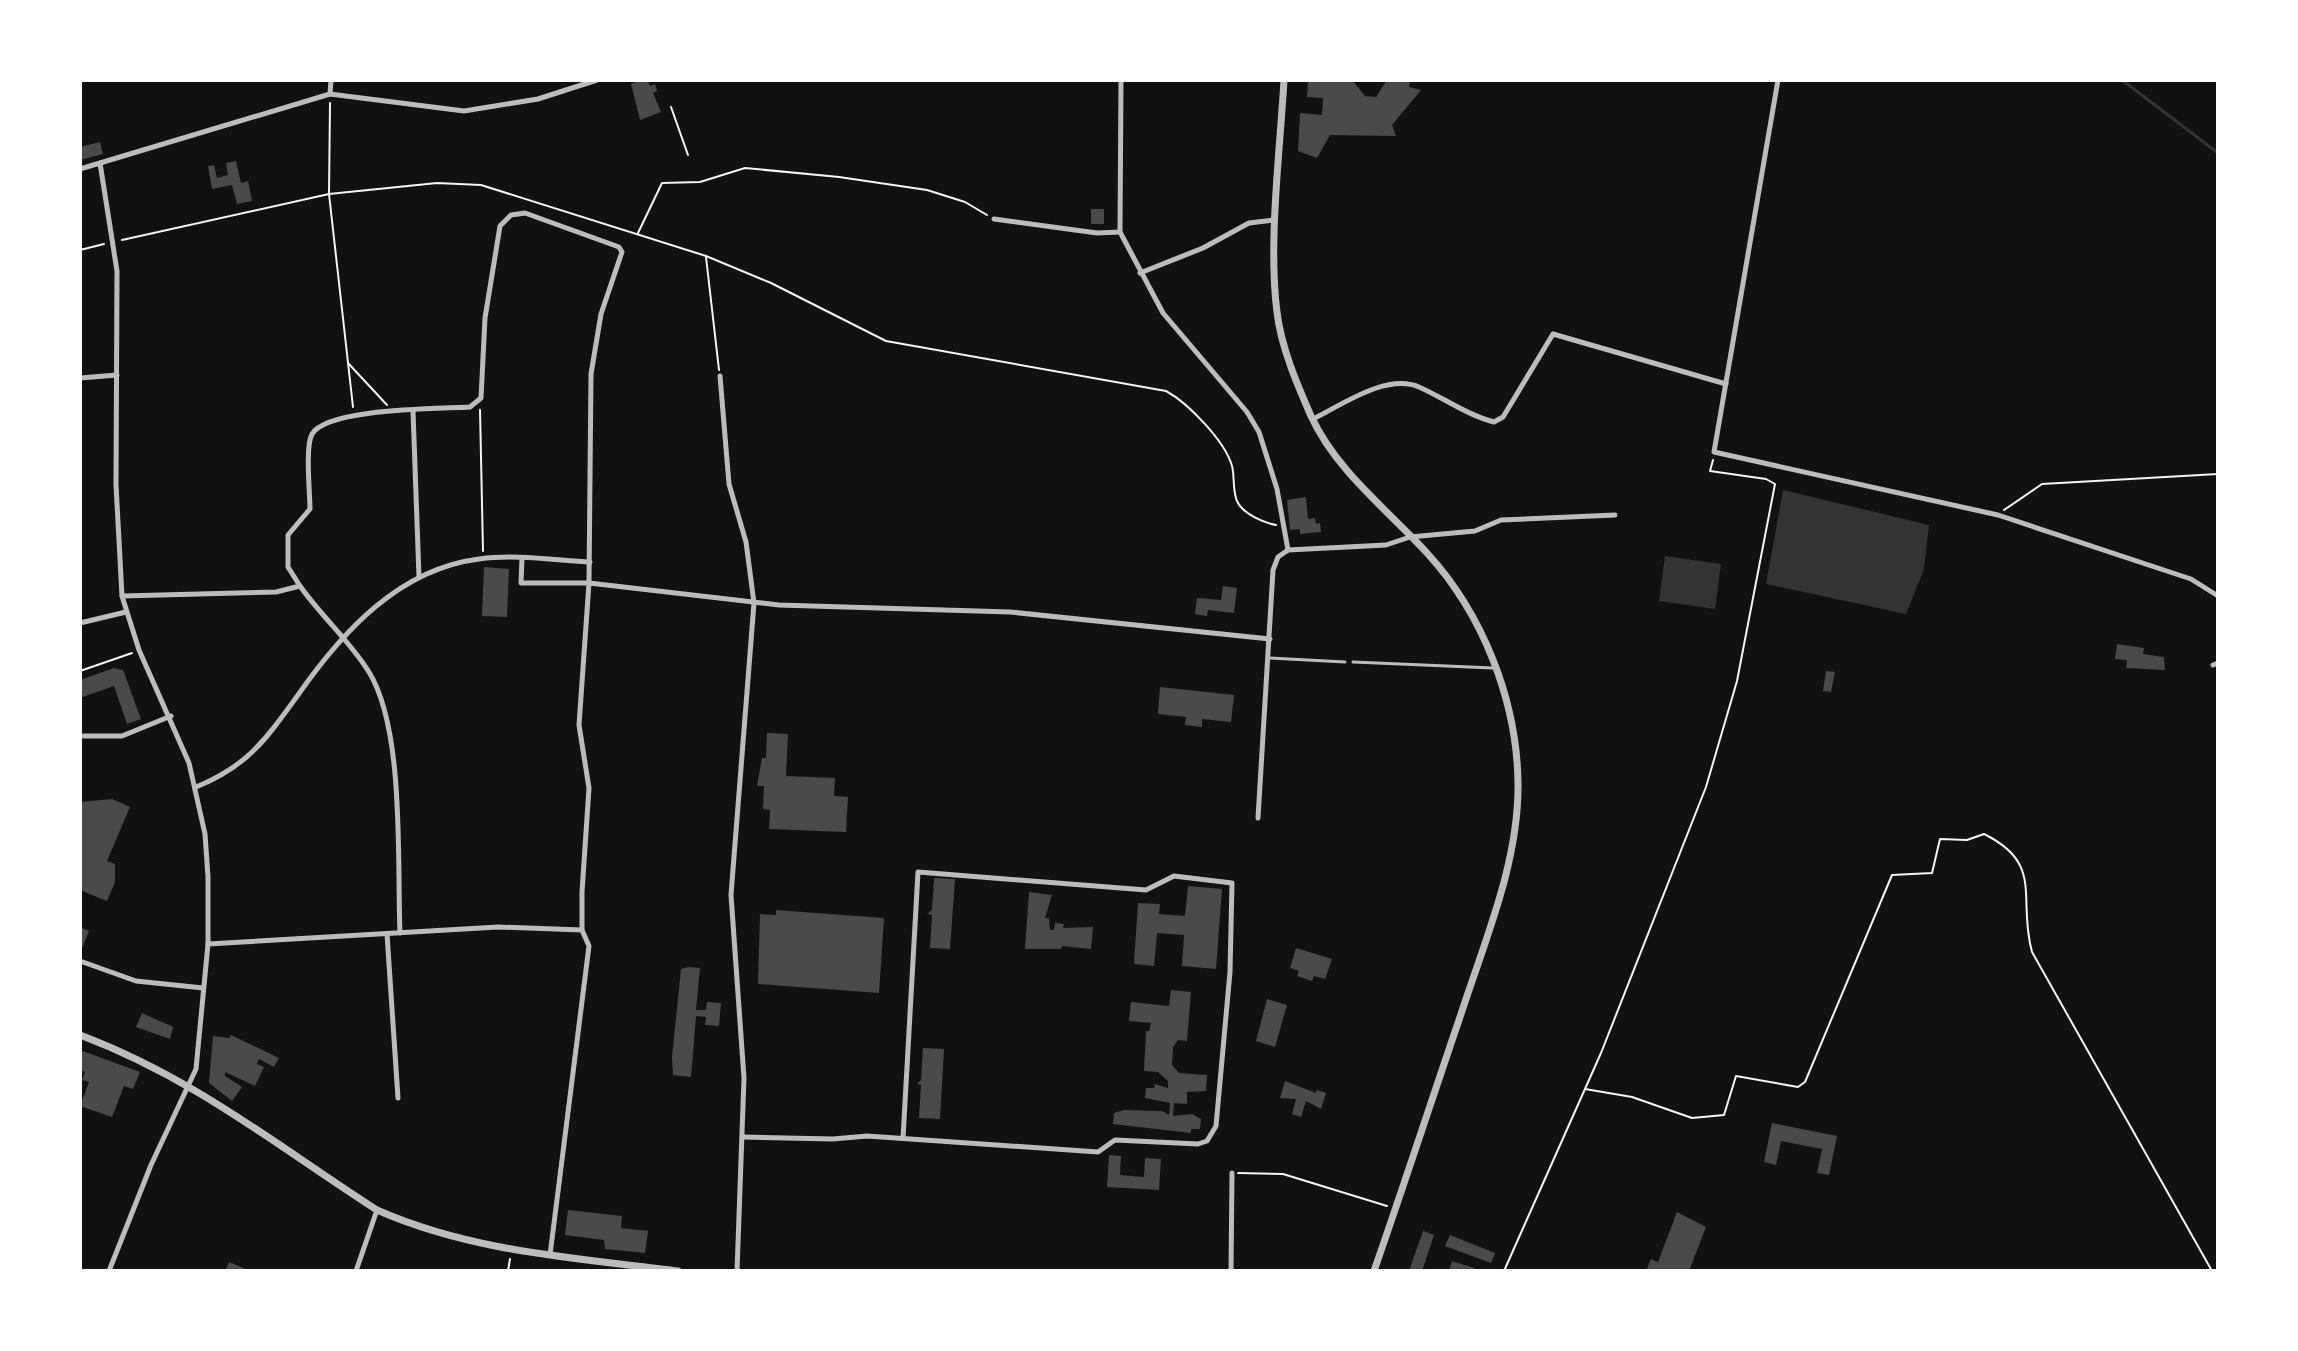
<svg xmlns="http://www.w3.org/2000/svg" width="2298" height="1351" font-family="Lato,sans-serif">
	<rect width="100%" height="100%" fill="#111"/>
	<!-- water -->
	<g fill="#333">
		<path d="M1783,490l146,35 -5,44 -18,45 -140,-30z"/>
		<path d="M1665,556l56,8 -6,45 -56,-8z"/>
	</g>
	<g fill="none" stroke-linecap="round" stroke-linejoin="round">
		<!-- stream -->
		<path stroke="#333" stroke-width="3" d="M2122,80l96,73"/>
	</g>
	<!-- building -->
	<g fill="#4a4a4a">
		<path d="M641,80h7l2,6 5,-2 2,7 -4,2 8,19 -21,8 -9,-36z"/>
		<path d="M1308,80h44l13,16 11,1 11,-17h23l-1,7 12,3 -29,35 4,11 -66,-1 -13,23 -19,-7 2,-38 22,2 1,-17 -16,-1z"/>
		<path d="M100,142l3,12 -23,6v-13z"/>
		<path d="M236,161l5,22 7,-2 4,20 -15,3 -5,-19 -20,4 -4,-23 6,-1 3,13 11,-3 -2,-12z"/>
		<rect x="1091" y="209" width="13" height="15"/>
		<path d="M1306,497l2,22 7,-1 1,6 4,-1 1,9 -21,2v-5l-10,1 -3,-30z"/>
		<path d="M484,567l25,2 -2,48 -25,-1z"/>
		<path d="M1223,586l14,2 -3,25 -26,-3 -1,6 -12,-2 2,-16 24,2z"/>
		<path d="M2117,644l27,4 -1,6 21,3 1,13 -39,-2 1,-8 -12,-1z"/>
		<path d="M114,668l9,2 18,49 -14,5 -13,-38 -34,12v-18z"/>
		<path d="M1826,671l9,1 -4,20 -8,-1z"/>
		<path d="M1160,687l74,8 -3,27 -29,-3v8l-17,-2 1,-8 -28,-3z"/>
		<path d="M767,733l21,1 -2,42 49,2 -1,18 14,1 -2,35 -77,-3 1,-19 -7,-1 1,-23h-7l5,-28h4z"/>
		<path d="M112,799l18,8 -23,54 8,3v18l-8,19 -27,-11v-88z"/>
		<path d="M934,878l21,1 -5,70 -20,-1 2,-33 -5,-1 5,-4z"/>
		<path d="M1188,886l34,3 -6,80 -34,-3 2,-31 -27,-2 -3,33 -20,-2 4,-61 22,1 -1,10 26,2z"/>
		<path d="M1029,892l23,3 -7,23h4l1,12h4l1,-7 9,1 -1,4 30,-1 -2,22 -29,-3 -1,3h-36z"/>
		<path d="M776,910l108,8 -5,75 -121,-9 2,-70 16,1z"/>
		<path d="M80,927l9,4 -9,22z"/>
		<path d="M1296,948l36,11 -7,20 -11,-3 -2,5 -15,-5 2,-5 -9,-3z"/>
		<path d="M689,967l11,1 -4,42h10l1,-8 14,1 -2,23 -14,-1 1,-8 -10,-1 -5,61 -18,-2 -1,-18 9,-88z"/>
		<path d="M1171,990l20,2 -4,49 -9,-1 -5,7 -1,18 7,8 28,2 -1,16 -19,1v12l-13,-1 -1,13 19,-2 9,5 -1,10h-9v4l-78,-9 1,-11 10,-3 38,1 7,4 1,-12 -25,-5 1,-10h8l1,-4 13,4v-7l-10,-9 -14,-1 2,-40h3l2,-8 -22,-2 2,-19 38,4z"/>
		<path d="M1267,999l20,6 -12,42 -19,-6z"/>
		<path d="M142,1013l31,14 -3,12 -34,-12z"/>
		<path d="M231,1035l48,23 -5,9 -15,-8 -2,5 7,3 -9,19 -30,-14v4l17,11 -10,14 -23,-18 4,-47 16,2z"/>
		<path d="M923,1048l21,1 -4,70 -21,-1 2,-33 -4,-1 4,-4z"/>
		<path d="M80,1050l60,22 -7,17 -9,-3 -12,31 -32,-11 9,-24 -7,-2 3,-8 -5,-2z"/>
		<path d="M1285,1081l31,12 1,-3 9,3 -5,16 -15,-8 -5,16 -9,-3 4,-15 -16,-1z"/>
		<path d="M1772,1123l65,13 -8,39 -12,-2 5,-24 -41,-8 -5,24 -12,-3z"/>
		<path d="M1109,1155l12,1 -1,19 24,2 1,-19 16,1 -2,31 -52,-3z"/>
		<path d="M568,1210l54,6 -1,12 27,3 -3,22 -40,-4 -1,-9 -39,-5z"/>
		<path d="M1677,1212l29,15 -17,44h-43l5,-12 7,3z"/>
		<path d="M1423,1231l11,4 -12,36h-13z"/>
		<path d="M1450,1235l45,18 -4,10 -46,-17z"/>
		<path d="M1452,1261l22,7 -1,3h-24z"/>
		<path d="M229,1262l22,9h-26z"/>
	</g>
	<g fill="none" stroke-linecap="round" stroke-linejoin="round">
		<!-- path -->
		<g stroke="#f5f5f5" stroke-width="2">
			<path d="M330,103l-1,91 24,213"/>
			<path d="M671,107l17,48"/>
			<path d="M638,233l24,-50 38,-1 45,-14 94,9 88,13 38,12 22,13"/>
			<path d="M122,240l207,-46 108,-11 44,2 225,71 65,27 115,58 280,50c22,12 59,50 66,75 3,11 0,27 6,37 6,11 26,20 38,22"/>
			<path d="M80,250l24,-6"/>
			<path d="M706,257l13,113"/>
			<path d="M348,363l39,42"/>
			<path d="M480,410l3,141"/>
			<path d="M2004,510l38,-26 176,-10"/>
			<path d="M80,671l52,-18"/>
			<path d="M1585,1089l47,8 60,21 32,-3 12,-39 62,11 7,-5 87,-207 40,-2 8,-34 27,1 17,-6c61,30 33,64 48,118l180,319"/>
			<path d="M1238,1173l45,1 104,32"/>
			<path d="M508,1271l2,-12"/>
			<path d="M1504,1271l97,-218 105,-266 31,-106 38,-197 -9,-5 -56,-8 3,-11"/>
		</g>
		<!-- service -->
		<g stroke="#bcbcbc" stroke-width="3">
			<path d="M1269,658l76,4"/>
			<path d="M1353,662l140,6"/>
		</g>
		<!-- minor -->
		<g stroke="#bcbcbc" stroke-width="5">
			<path d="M1121,80l-1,152 43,81 84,99 12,20 18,57 11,61"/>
			<path d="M1778,80l-64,372 284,63 193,64 27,17"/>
			<path d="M330,94l1,-14"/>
			<path d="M100,163l17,108 -1,214 6,111 17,54 50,113 16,71 3,43v67l-12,125 -45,96 -42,106"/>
			<path d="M80,169l250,-75 134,17 74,-12 59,-19"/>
			<path d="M994,219l103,14 23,-1"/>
			<path d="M1140,273l63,-25 46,-25 26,-3"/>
			<path d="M720,376l9,108 17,58 8,61 -23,292 13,183 -7,193"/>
			<path d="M80,378l37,-3"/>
			<path d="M413,411l6,166"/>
			<path d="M1313,419c29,-14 73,-46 106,-32 25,11 48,28 75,35l9,-5 50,-83 173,50"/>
			<path d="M1288,550l98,-5 24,-8 65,-6 26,-11 114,-5"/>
			<path d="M522,558l-1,25h68l190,22 231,7 260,27"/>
			<path d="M300,586l-12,-19v-32l22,-26c0,-16 -5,-62 2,-75 16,-26 127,-25 158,-27l11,-9 4,-80 15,-92 11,-11 14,-2 94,34 3,5 -21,62 -10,60 -2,209 -10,142 10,63 -7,104v38l7,16 -39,309"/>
			<path d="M122,596l154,-4 24,-6c21,30 50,55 69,86 36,59 28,191 31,261"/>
			<path d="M80,623l46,-11"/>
			<path d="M2213,665l5,-2"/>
			<path d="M80,736h42l49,-20"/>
			<path d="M196,787c52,-21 70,-48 102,-92 44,-63 101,-126 181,-136 36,-5 75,1 111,3"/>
			<path d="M1258,818l15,-248 5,-13 10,-7"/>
			<path d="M387,934l11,164"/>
			<path d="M208,944l290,-17 84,3"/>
			<path d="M80,961l56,20 67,7"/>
			<path d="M744,1137l89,2 34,-3 231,16 17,-12 83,4 9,-3 9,-15 14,-154 2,-89 -58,-7 -28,14 -228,-18 -15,266"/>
			<path d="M356,1271l21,-61"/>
			<path d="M1231,1271l1,-98"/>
		</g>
		<!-- tertiary -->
		<g stroke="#bcbcbc" stroke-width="7">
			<path d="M1284,80c-4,71 -16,163 -7,232 4,35 20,72 34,104 26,56 76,93 116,137 56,61 90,148 91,230 1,79 -33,157 -57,231 -29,85 -57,171 -87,257"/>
			<path d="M80,1035c114,43 196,110 297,175 95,42 199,48 301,61"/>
		</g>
	</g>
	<!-- border -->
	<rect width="2298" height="1351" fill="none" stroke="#ffffff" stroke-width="164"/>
</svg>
